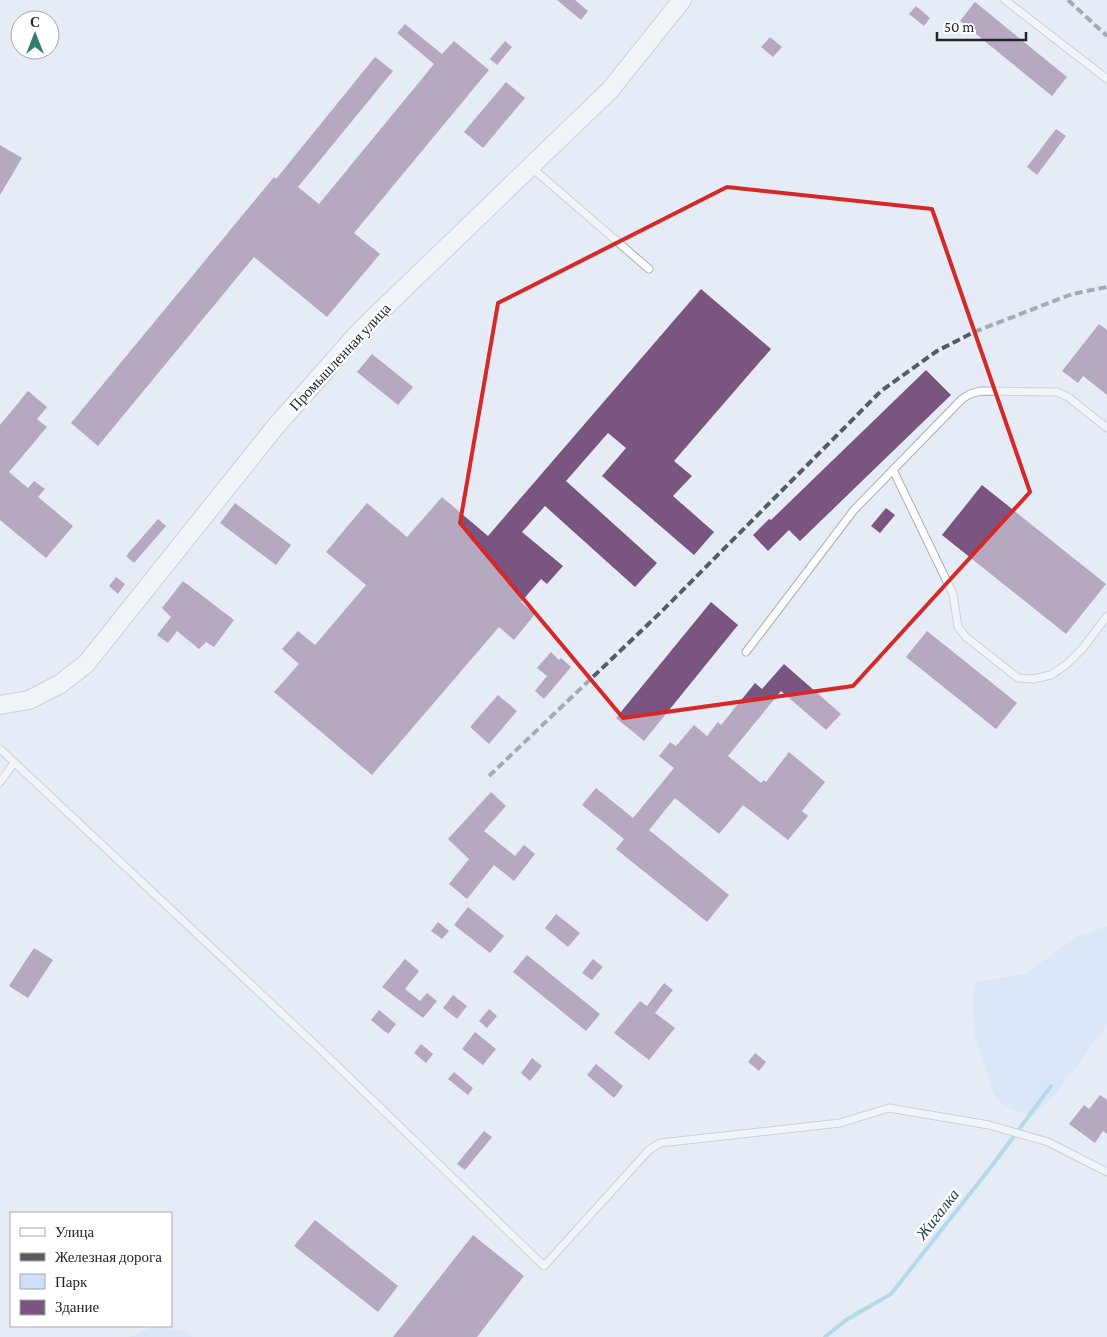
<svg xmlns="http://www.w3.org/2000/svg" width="1107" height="1337" font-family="'Crimson Pro',serif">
	<rect width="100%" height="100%" fill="#e6ecf6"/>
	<!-- green -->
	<g fill="#cfdffa">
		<path d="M1107,926v99l-51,69 -22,22c-17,-4 -31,-7 -41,-23l-19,-61 -1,-32 3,-18 48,-8 53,-37z"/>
		<path d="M154,1326l35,6 3,5h-63z"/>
	</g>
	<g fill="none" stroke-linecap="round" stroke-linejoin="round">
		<!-- stream -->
		<path stroke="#76bfd5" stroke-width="4" d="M825,1337l21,-17 45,-26 100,-127 60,-81"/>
	</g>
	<!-- building -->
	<g fill="#7a557f">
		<path d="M557,0h18l13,11 -7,9z"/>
		<path d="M975,2l92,75 -15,19 -92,-75z"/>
		<path d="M916,6l14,12 -6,8 -15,-12z"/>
		<path d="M405,24l37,30 12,-13 35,29 -135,163 26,21 -53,63 -73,-60 -156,189 -27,-23 203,-246 2,2 99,-122 18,14 -95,116 21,17 115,-140 -37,-31z"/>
		<path d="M770,37l12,10 -9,10 -12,-10z"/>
		<path d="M505,41l7,6 -15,18 -7,-6z"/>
		<path d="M506,82l19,16 -42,50 -19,-16z"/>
		<path d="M1056,129l10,7 -29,39 -10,-8z"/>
		<path d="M0,145l22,13 -22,37z"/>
		<path d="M701,289l70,60 -97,112 18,15 -19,20 41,36 -20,23 -92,-79 24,-28 -18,-15 -42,48 91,82 -22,24 -90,-81 -23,26 41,34 -16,18 -6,-5 -20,23 14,12 -21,26 -15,-13 -127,148 -98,-83 25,-28 -17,-15 16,-18 17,14 51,-60 -40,-33 41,-49 40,34 35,-40 46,39z"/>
		<path d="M1099,324l8,6v65l-24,-19 -5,7 -16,-12z"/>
		<path d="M372,354l41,33 -15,18 -41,-33z"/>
		<path d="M926,370l25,25 -151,146 -11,-11 -21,21 -15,-16 16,-16 2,1z"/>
		<path d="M28,391l19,16 -10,12 10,8 -38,45 19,16 6,-7 11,8 -7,8 35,29 -27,32 -46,-38v-95z"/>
		<path d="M982,485l124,99 -40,50 -124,-99z"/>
		<path d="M235,503l56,42 -15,20 -56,-42z"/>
		<path d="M886,508l9,7 -15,18 -9,-7z"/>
		<path d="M158,519l8,7 -32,37 -8,-7z"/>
		<path d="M116,577l9,7 -7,10 -9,-8z"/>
		<path d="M183,581l51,39 -20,27 -8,-5 -7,7 -22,-18 -9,12 -11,-8 14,-18 -9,-9z"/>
		<path d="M711,602l27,23 -94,116 -28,-23z"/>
		<path d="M927,631l90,72 -21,26 -90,-72z"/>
		<path d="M551,652l8,8 2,-2 10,9 -27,32 -9,-8 12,-15 -10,-8z"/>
		<path d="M784,664l57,50 -15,16 -45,-39 -53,65 33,27 3,-3 2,2 23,-30 36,30 -23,29 6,5 -20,24 -45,-35 -24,29 -44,-36 -26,32 80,65 -22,27 -91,-73 8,-10 -42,-34 14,-17 37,30 41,-50 -15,-12 11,-14 6,4 18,-21 13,11 11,-14 3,3 34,-42 7,6z"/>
		<path d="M498,695l19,16 -28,33 -19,-17z"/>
		<path d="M491,792l15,14 -22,25 31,25 9,-11 11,9 -21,27 -20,-16 -27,34 -18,-15 20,-25 -21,-20z"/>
		<path d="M468,907l36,29 -14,17 -36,-28z"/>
		<path d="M556,914l24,19 -12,14 -23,-19z"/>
		<path d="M438,922l11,9 -7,8 -11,-8z"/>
		<path d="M34,948l19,12 -25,38 -19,-12z"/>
		<path d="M527,955l73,59 -14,17 -73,-59z"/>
		<path d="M405,959l14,12 -14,18 15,12 7,-8 10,8 -14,17 -41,-31z"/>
		<path d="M593,959l10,8 -11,13 -10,-7z"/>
		<path d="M664,983l9,7 -18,23 20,15 -26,32 -35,-27 26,-32 7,5z"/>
		<path d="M453,995l14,11 -10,13 -14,-11z"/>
		<path d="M489,1009l8,7 -10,12 -8,-7z"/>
		<path d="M379,1010l17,14 -8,10 -17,-14z"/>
		<path d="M475,1032l21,17 -13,16 -21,-16z"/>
		<path d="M421,1044l12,10 -7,9 -12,-10z"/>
		<path d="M755,1053l11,9 -7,9 -11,-9z"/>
		<path d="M532,1058l10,8 -12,15 -9,-8z"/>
		<path d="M596,1064l27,22 -9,12 -27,-23z"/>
		<path d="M454,1072l19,16 -5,7 -20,-16z"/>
		<path d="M1100,1095l7,5v34l-4,-3 -8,12 -26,-19 15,-19 5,4z"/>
		<path d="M484,1131l8,6 -27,33 -8,-6z"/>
		<path d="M315,1220l83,66 -20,26 -84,-66z"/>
		<path d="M473,1235l51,41 -47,61h-84z"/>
	</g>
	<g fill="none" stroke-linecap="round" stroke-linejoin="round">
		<defs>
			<g id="service">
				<path d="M1005,0l102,79"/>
				<path d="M531,167l118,102"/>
				<path d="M893,470l60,124 5,33 8,10 52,41 15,1 18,-4 16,-11 16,-16 24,-32"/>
				<path d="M746,652l108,-142 108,-111 8,-5 11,-3 76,1 11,5 39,31"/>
				<path d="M0,749l325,305 219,212 105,-116 11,-7 180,-20 49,-15 100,17 59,17 59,30"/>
				<path d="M0,782l14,-19"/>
			</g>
			<path id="tertiary" d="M0,705l29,-5 31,-16 26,-20 190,-238 85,-96 249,-240 72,-90"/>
		</defs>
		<!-- service casing -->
		<use href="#service" stroke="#a8adb7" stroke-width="9"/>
		<!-- tertiary casing -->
		<use href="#tertiary" stroke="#a8adb7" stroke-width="20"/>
		<!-- service -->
		<use href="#service" stroke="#fff" stroke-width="7"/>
		<!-- tertiary -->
		<use href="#tertiary" stroke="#fff" stroke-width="18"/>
		<!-- rail -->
		<g stroke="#585b61" stroke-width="4" stroke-dasharray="8 4" stroke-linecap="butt">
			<path d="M1068,0l39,36"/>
			<path d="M489,776l172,-164 220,-221 56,-40 37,-19 98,-38 35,-7"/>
		</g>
	</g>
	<!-- marked area -->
	<path d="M0 0H1107V1337H0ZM727,187l205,22 98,283 -177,194 -230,32 -163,-195 38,-220z" fill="#e6ecf6" fill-opacity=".55" fill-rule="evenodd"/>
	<path fill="none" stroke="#d62828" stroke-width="4" stroke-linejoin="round" d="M727,187l205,22 98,283 -177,194 -230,32 -163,-195 38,-220z"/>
	<g text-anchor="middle" stroke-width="5" stroke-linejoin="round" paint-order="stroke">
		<!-- street labels -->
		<g font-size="15" fill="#232529" stroke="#fff">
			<text transform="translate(340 357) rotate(-47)" y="5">Промышленная улица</text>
		</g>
		<!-- water labels -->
		<g font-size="16" font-style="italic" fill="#193c46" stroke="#fff">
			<text transform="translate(937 1214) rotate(-52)" y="6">Жигалка</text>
		</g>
	</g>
	<!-- legend -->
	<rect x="10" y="1212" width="162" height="115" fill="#ffffff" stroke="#a7a8a9"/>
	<rect x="20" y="1228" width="25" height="8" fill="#ffffff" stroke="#a7a8a9"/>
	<text x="55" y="1237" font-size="15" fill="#232529">Улица</text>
	<rect x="20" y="1253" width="25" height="8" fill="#585b61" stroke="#a7a8a9"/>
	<text x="55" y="1262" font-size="15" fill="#232529">Железная дорога</text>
	<rect x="20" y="1274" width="25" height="15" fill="#cfdffa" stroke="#a7a8a9"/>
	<text x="55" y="1287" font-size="15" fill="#232529">Парк</text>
	<rect x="20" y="1300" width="25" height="15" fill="#7a557f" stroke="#a7a8a9"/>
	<text x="55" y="1312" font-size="15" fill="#232529">Здание</text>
	<!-- north arrow -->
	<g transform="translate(35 35)"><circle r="24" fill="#ffffff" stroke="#a7a8a9"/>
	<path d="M0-4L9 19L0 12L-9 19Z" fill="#377c70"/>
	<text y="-8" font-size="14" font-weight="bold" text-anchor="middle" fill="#232529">С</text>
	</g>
	<!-- scale -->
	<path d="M937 32v8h89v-8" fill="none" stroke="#232529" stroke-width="2.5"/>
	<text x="944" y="32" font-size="15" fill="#232529" stroke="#ffffff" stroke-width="4" paint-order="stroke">50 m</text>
</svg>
